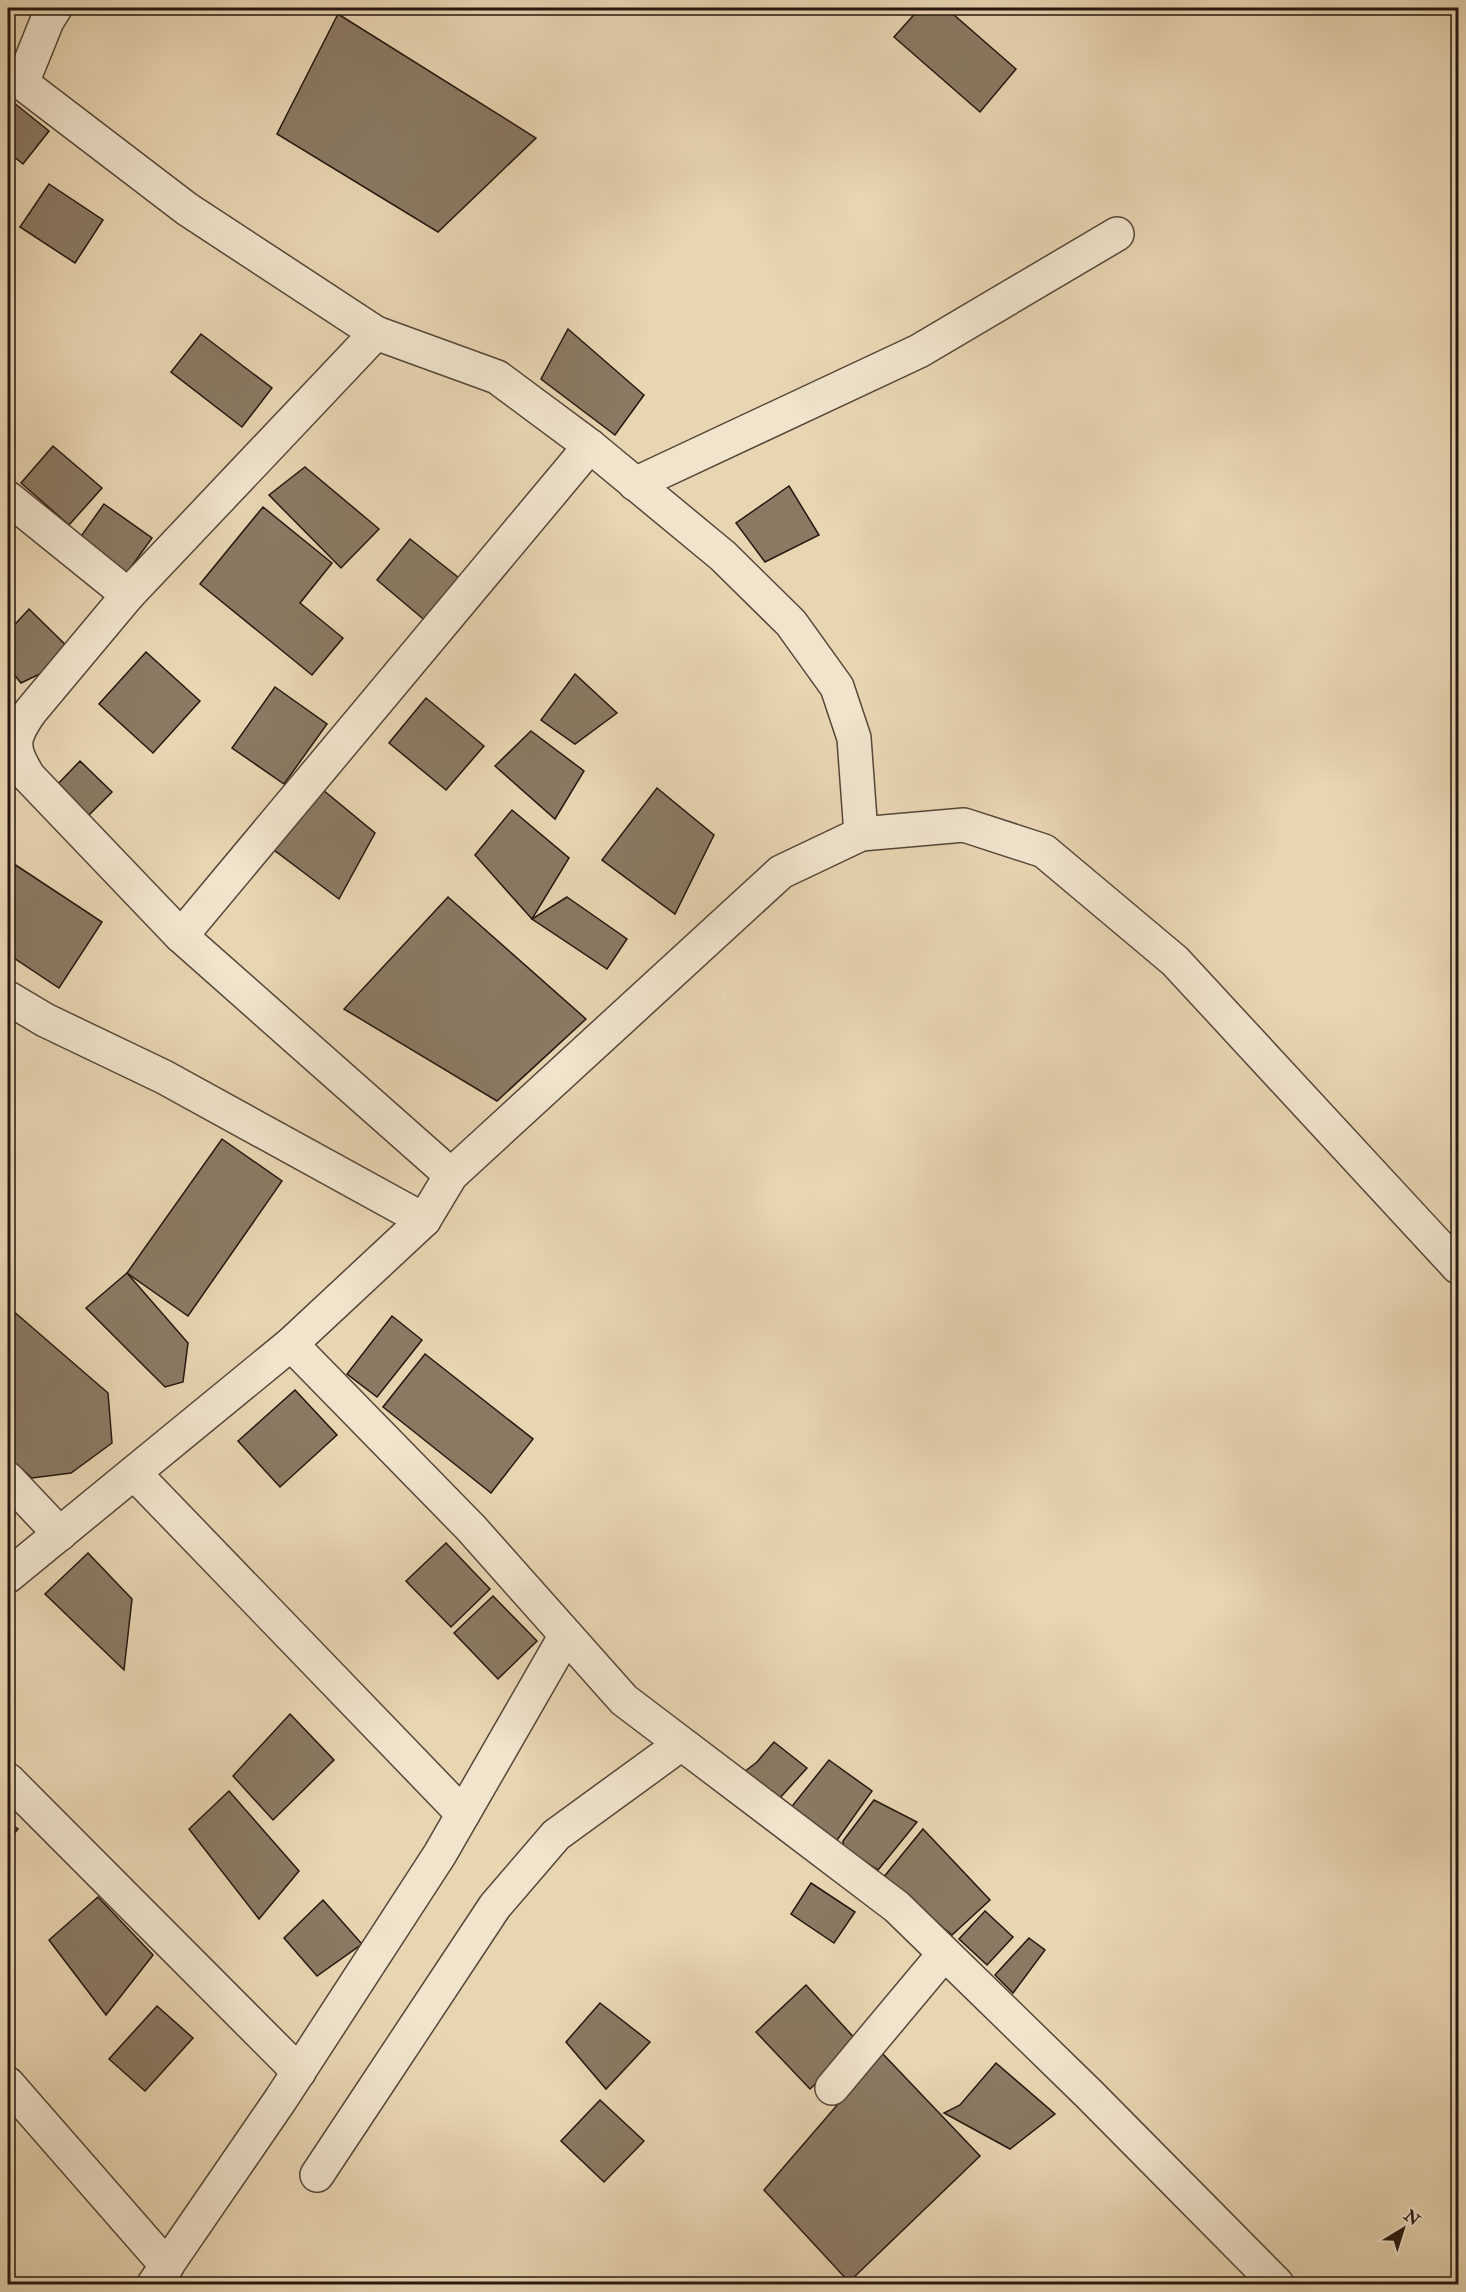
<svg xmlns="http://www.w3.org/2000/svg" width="1466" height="2292" font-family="'IM FELL Double Pica',serif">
	<rect width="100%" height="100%" fill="#e8d5b2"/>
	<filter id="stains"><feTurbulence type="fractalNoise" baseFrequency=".00333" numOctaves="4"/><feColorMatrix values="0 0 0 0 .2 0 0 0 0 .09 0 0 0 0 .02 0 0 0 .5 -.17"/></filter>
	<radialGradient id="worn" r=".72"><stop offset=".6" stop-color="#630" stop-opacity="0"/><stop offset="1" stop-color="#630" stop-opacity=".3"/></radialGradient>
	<!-- building -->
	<g fill="#8a7a64" stroke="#25170f" stroke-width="1.5">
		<path d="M920,8h26l70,61 -36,43 -86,-75z"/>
		<path d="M338,14l198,124 -98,94 -161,-98z"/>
		<path d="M8,98l41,33 -26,33 -15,-12z"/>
		<path d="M49,184l54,36 -28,43 -55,-36z"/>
		<path d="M568,329l76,66 -29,40 -74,-56z"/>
		<path d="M201,334l71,54 -30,39 -71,-55z"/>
		<path d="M53,446l49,42 -33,37 -48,-42z"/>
		<path d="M305,467l74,62 -38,39 -72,-73z"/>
		<path d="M789,486l30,49 -54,27 -29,-39z"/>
		<path d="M104,504l48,34 -26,36 -47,-35z"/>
		<path d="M263,507l69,56 -32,40 43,35 -31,37 -112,-91z"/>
		<path d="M410,539l53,42 -35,42 -51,-43z"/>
		<path d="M29,609l48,47 -56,27 -13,-16v-35z"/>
		<path d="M146,652l54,49 -47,52 -54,-49z"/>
		<path d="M575,674l42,39 -42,31 -34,-24z"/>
		<path d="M275,687l52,37 -43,60 -52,-36z"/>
		<path d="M426,698l58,48 -38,44 -57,-47z"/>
		<path d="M531,731l53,40 -29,48 -60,-53z"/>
		<path d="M80,761l32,31 -24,24 -32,-30z"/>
		<path d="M317,785l58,48 -36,66 -65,-49z"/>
		<path d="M657,788l57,47 -39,79 -73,-54z"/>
		<path d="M512,810l57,48 -37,61 -57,-64z"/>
		<path d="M8,860l94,62 -43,66 -51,-34z"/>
		<path d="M448,897l138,122 -89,82 -153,-92z"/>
		<path d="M567,897l60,42 -20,30 -75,-50z"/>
		<path d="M222,1139l60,42 -94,135 -61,-43z"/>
		<path d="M127,1273l61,70 -5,39 -18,5 -79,-79z"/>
		<path d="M12,1310l96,83 4,50 -41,30 -39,5 -24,-21v-142z"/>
		<path d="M392,1316l30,24 -45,57 -30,-23z"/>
		<path d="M425,1354l108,85 -42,54 -108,-86z"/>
		<path d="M295,1390l42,45 -57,52 -42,-46z"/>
		<path d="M446,1543l44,46 -39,38 -45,-46z"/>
		<path d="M88,1553l44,46 -8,71 -79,-76z"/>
		<path d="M493,1596l44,45 -39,38 -44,-46z"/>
		<path d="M290,1714l44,46 -61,60 -40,-44z"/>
		<path d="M774,1742l33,26 -28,31 -35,-27 13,-10z"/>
		<path d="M829,1760l43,31 -37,52 -50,-28z"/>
		<path d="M229,1791l70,80 -40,48 -70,-90z"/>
		<path d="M874,1800l43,22 -39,48 -34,-21 -1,-8z"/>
		<path d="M8,1822l10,7 -10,12z"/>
		<path d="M923,1829l67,71 -38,35 -69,-57z"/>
		<path d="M811,1883l44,29 -21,31 -43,-29z"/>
		<path d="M98,1897l55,58 -47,60 -57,-75z"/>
		<path d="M323,1900l39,44 -45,32 -33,-38z"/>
		<path d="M985,1911l28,26 -26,28 -28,-26z"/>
		<path d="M1029,1938l16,12 -32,43 -18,-18z"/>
		<path d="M806,1985l53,58 -49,46 -54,-57z"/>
		<path d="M600,2003l50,39 -44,47 -40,-47z"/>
		<path d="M157,2006l36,32 -48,53 -36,-32z"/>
		<path d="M882,2053l98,103 -131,126 -85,-92z"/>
		<path d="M996,2063l59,51 -45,35 -66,-36 16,-8z"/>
		<path d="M600,2100l44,41 -40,41 -43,-41z"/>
	</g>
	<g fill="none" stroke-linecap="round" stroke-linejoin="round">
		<defs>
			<g id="minor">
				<path d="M8,79l14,4 165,126 189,124 121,44 93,69 133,110 68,67 46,64 17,51 7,96"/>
				<path d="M22,83l25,-62 8,-13"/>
				<path d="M376,333l-248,262 -97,116c-20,28 -20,37 -2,66l152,159 270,239"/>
				<path d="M635,484l284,-133 198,-117"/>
				<path d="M8,498l120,97"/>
				<path d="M181,936l409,-490"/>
				<path d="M8,998l37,22 119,57 260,143"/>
				<path d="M291,1344l180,184 153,172 273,207 192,187 188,190"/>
				<path d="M134,1473l329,341"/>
				<path d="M8,1479l52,55"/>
				<path d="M8,1576l283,-232 133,-124 27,-45 330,-303 80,-38 103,-9 80,26 131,110 283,306"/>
				<path d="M8,1780l291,292"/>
				<path d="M8,2084l159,182"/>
				<path d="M832,2088l112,-134"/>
				<path d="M317,2175l178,-269 61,-71 125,-91"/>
				<path d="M154,2284l127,-185 159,-245 126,-219"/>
			</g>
		</defs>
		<!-- minor casing -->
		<use href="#minor" stroke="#564638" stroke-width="36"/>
		<!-- minor -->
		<use href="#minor" stroke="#f0e4cd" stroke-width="33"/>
	</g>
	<!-- margin -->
	<rect width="1466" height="2292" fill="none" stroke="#e8d5b2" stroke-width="30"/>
	<rect x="9" y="9" width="1448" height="2274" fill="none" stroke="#25170f" stroke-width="3"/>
	<rect x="15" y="15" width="1436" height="2262" fill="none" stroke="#25170f" stroke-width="1.5"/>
	<!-- north arrow -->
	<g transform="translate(1403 2229) rotate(38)" stroke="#f0e4cd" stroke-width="4.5" paint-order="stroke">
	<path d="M0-4.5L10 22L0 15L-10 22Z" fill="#25170f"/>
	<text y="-9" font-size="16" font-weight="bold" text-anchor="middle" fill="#25170f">N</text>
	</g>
	<rect width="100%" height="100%" filter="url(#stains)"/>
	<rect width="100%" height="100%" fill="url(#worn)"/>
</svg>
